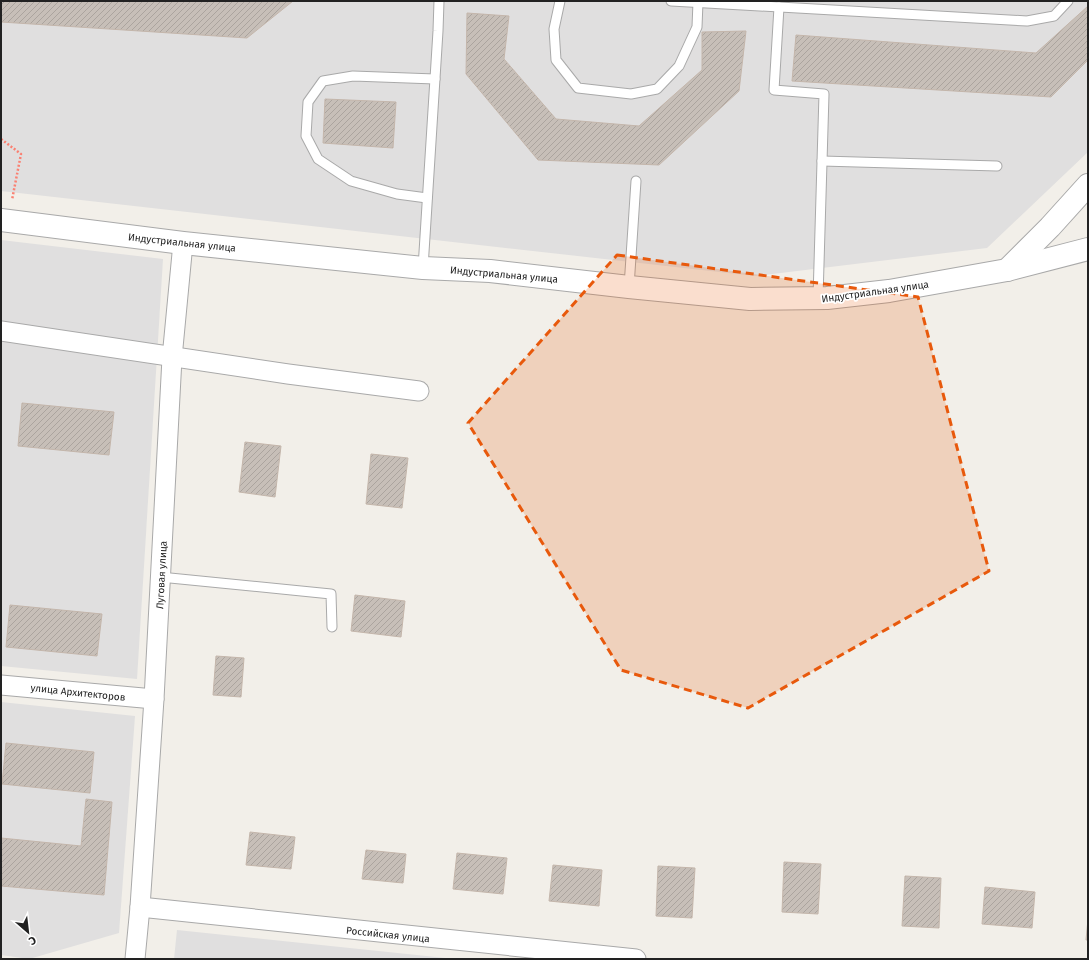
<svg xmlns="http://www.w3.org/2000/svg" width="1089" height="960" font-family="'Fira Sans',sans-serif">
	<defs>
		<pattern id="building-hatch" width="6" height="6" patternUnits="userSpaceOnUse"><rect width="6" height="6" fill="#c7bfb8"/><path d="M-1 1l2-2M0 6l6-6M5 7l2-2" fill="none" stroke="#aba49e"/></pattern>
	</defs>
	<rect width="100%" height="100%" fill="#f2efe9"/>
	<!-- residential -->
	<g fill="#e0dfdf">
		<path d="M1,1h1087v151l-101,96 -232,28 -754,-85z"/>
		<path d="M1,240l162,19 -26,420 -136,-13z"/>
		<path d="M1,702l134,14 -16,217 -90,26 -28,-4z"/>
		<path d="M177,930l278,29h-281z"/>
	</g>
	<!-- building -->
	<g fill="url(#building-hatch)" stroke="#c4b6ab">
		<path d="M1,1h292l-46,37 -246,-16z"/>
		<path d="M1088,6v54l-37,37 -259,-16 4,-46 240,18z"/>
		<path d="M467,13l42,3 -5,43 52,60 83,7 63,-56v-38l44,-1 -7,60 -80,74 -121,-5 -72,-86z"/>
		<path d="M325,99l71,3 -3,46 -70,-5z"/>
		<path d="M22,403l92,9 -5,43 -91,-9z"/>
		<path d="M245,442l36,4 -6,51 -36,-5z"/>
		<path d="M371,454l37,4 -6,50 -36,-4z"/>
		<path d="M355,595l50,6 -4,36 -50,-6z"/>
		<path d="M10,605l92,9 -5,42 -91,-9z"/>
		<path d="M216,656l28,2 -3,39 -28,-2z"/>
		<path d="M6,743l88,9 -4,41 -88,-9z"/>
		<path d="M86,799l26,3 -8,93 -103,-9v-48l80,8z"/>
		<path d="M250,832l45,5 -4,32 -45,-4z"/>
		<path d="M366,850l40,4 -3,29 -41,-4z"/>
		<path d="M457,853l50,5 -4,36 -50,-5z"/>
		<path d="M784,862l37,2 -3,50 -36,-2z"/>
		<path d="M553,865l49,5 -3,36 -50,-5z"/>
		<path d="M658,866l37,2 -3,50 -36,-2z"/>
		<path d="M905,876l36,2 -2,50 -37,-2z"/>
		<path d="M985,887l50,5 -3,36 -50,-4z"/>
		<path d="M1088,919v21h-2z"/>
	</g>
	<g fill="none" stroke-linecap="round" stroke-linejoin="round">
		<defs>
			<g id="service">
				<path d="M560,1l-6,28 2,31 22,28 53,6 26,-5 22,-23 18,-39 1,-25"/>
				<path d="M671,1l356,20 27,-5 14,-15"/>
				<path d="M779,7l-5,83 50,4 -6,204"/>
				<path d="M822,161l175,5"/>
				<path d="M427,198l-30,-4 -46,-13 -33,-22 -12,-23 2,-34 15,-21 30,-5 82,3"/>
				<path d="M423,268l15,-237 1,-30"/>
				<path d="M629,287l7,-106"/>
				<path d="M160,577l171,17 1,33"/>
			</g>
			<g id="minor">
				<path d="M1,331l287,43 131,17"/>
				<path d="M1,685l153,14"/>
				<path d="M140,907l496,52"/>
				<path d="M135,959l5,-52 14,-208 18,-341 11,-115"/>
			</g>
			<g id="tertiary">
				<path d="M1,220l182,23 240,25 67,3 139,16 121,12 77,-1 62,-7 118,-21 81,-21"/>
				<path d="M1007,270l43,-43 38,-42"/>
			</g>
		</defs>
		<!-- service casing -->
		<use href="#service" stroke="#a9a9a9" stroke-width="11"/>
		<!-- minor casing -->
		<use href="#minor" stroke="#a9a9a9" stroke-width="21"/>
		<!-- tertiary casing -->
		<use href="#tertiary" stroke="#a9a9a9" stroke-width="24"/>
		<!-- path -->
		<path stroke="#fa8072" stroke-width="2.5" stroke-dasharray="2 2" stroke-linecap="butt" d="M1,139l20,15 -9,46"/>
		<!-- service -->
		<use href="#service" stroke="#fff" stroke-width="9"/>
		<!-- minor -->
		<use href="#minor" stroke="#fff" stroke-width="19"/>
		<!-- tertiary -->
		<use href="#tertiary" stroke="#fff" stroke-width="22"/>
	</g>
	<!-- marked area -->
	<path fill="#e8590c" fill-opacity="0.2" stroke="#e8590c" stroke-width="3" stroke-dasharray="8 5" stroke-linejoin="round" d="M617,255l301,42 71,274 -241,137 -127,-38 -153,-247z"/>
	<g text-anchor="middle" stroke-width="3.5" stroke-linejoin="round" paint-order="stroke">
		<!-- street labels -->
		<g font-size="10" fill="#222" stroke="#fff">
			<text transform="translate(182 242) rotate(6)" y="4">Индустриальная улица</text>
			<text transform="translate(504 274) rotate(5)" y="4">Индустриальная улица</text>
			<text transform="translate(875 291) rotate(-8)" y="4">Индустриальная улица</text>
			<text transform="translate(161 575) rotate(-87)" y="4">Луговая улица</text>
			<text transform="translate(78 692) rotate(6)" y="4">улица Архитекторов</text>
			<text transform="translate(388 934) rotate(6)" y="4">Российская улица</text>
		</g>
	</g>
	<!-- border -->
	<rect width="1089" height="960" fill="none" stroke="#222222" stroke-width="4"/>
	<!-- north arrow -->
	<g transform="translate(28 932) rotate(152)" stroke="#ffffff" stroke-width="3" paint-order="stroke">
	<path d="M0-3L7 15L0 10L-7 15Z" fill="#222222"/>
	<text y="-6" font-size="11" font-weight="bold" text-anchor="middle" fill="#222222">С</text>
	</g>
</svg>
